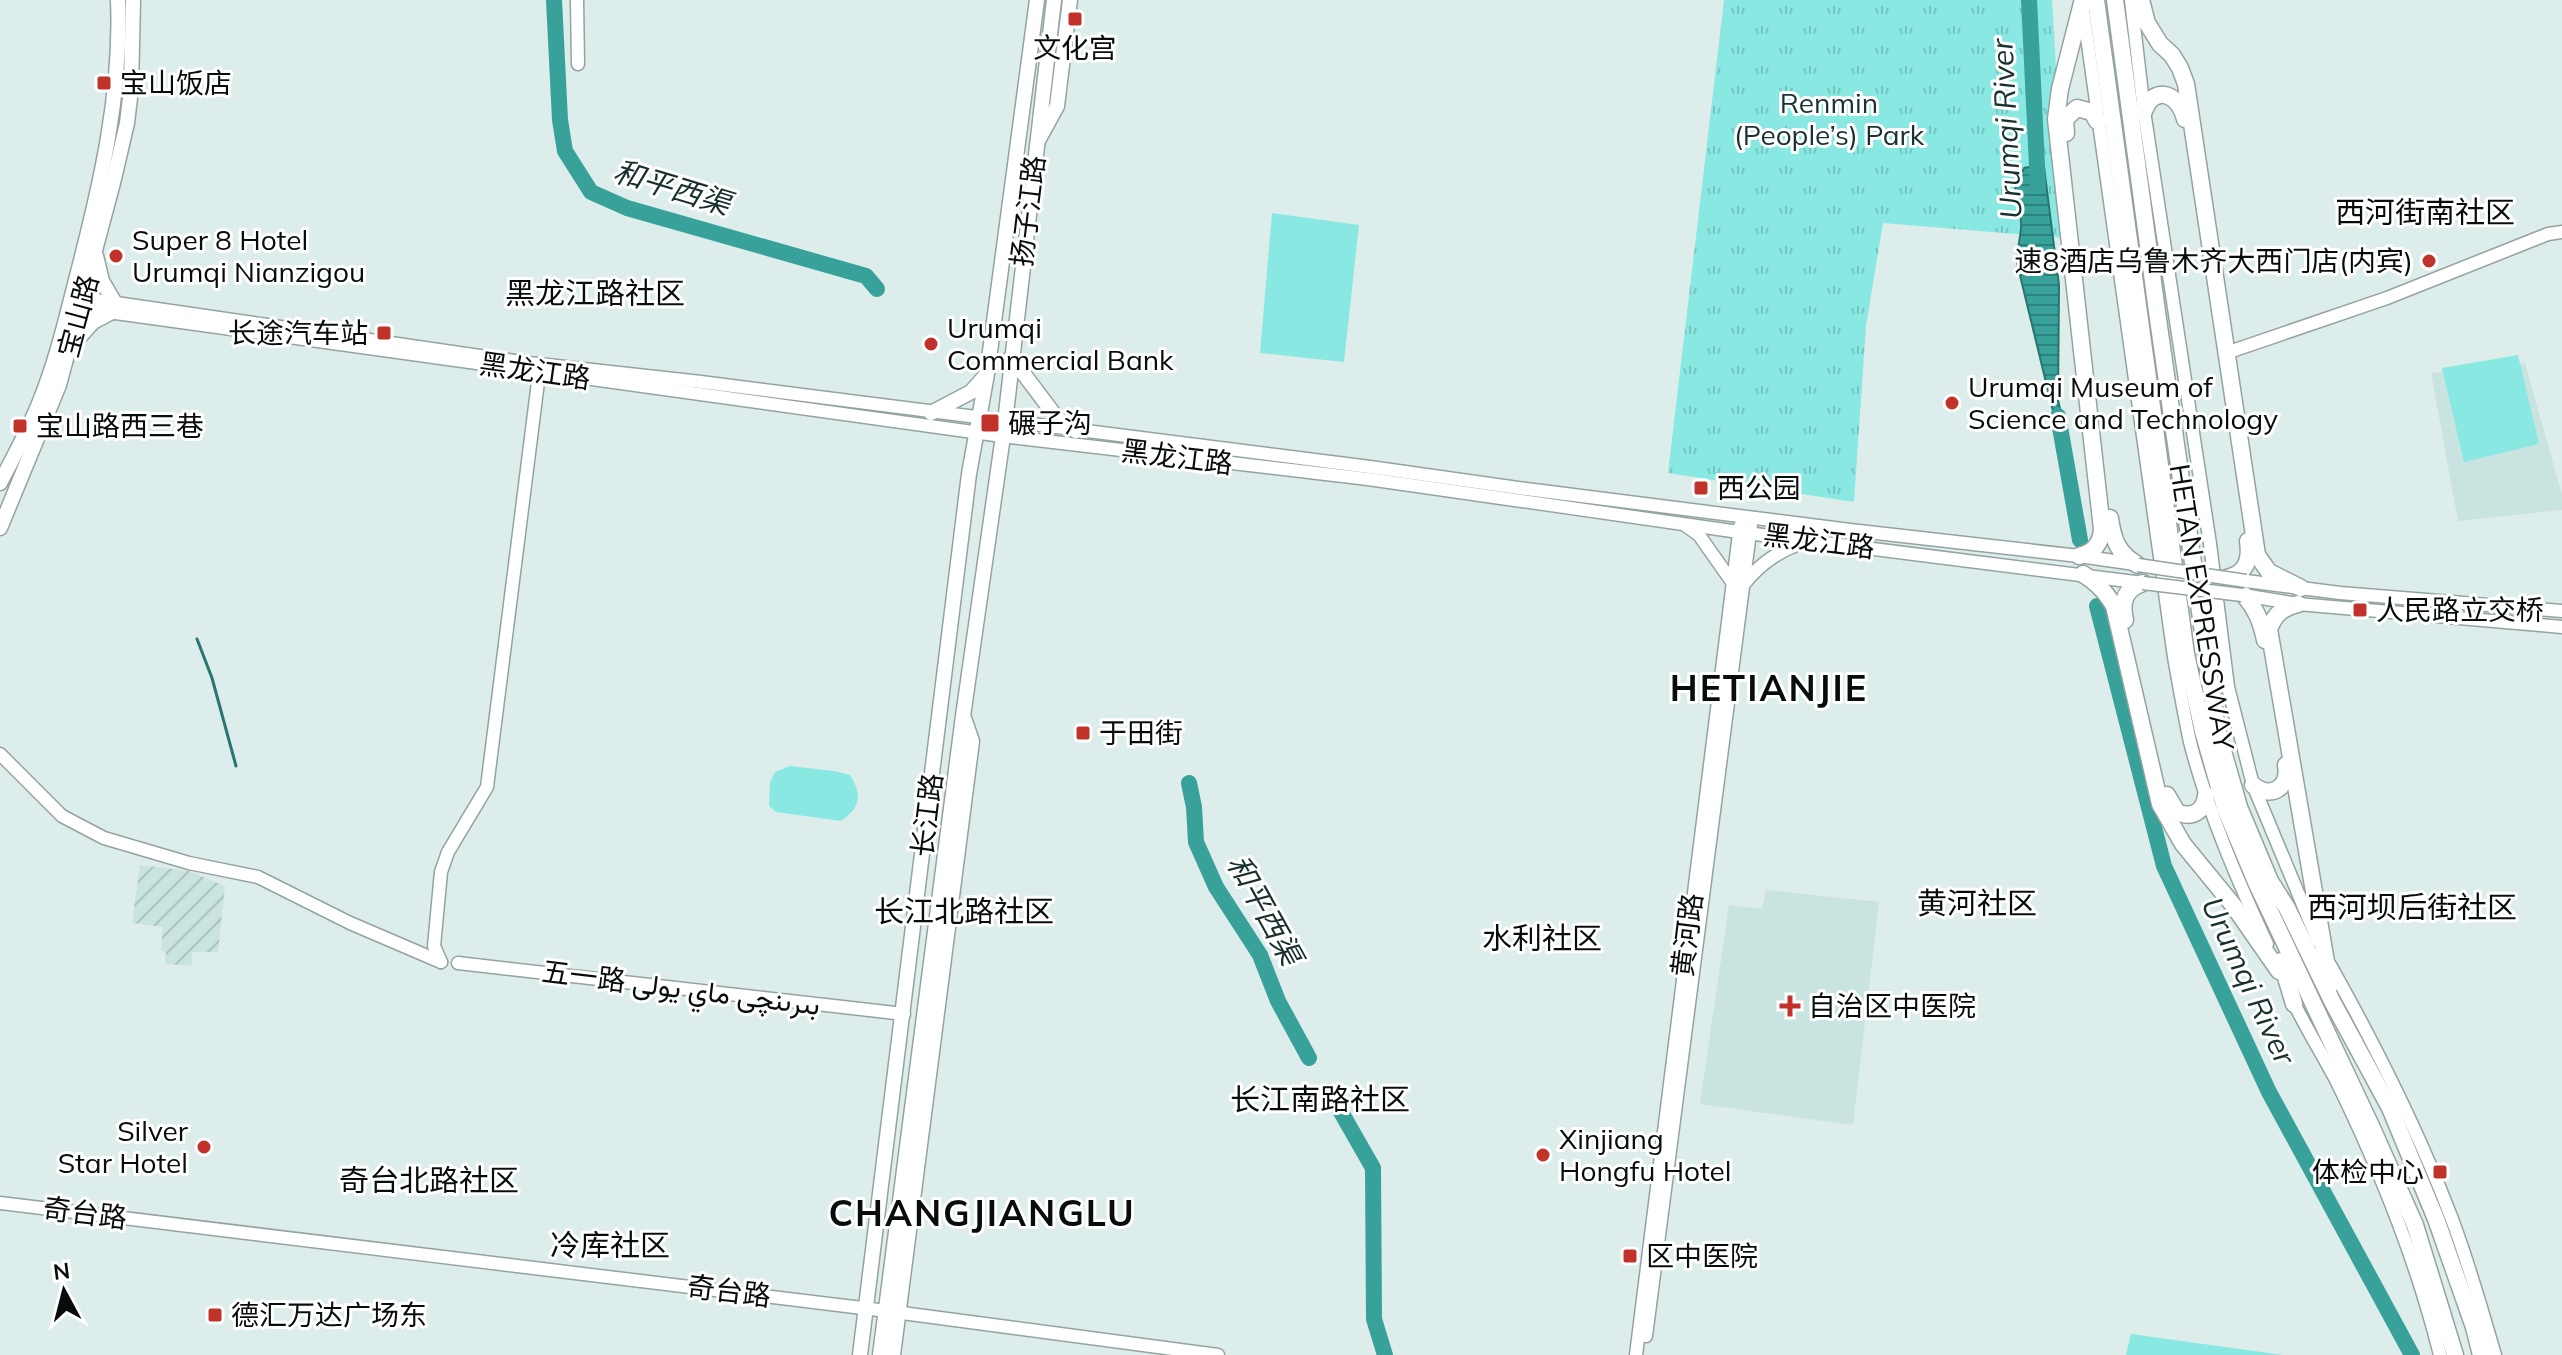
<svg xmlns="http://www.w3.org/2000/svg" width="2562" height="1355" font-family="Mulish,Vazirmatn,'Noto Sans SC',sans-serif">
	<defs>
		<pattern id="industrial-furrows" width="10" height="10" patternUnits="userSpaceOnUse" patternTransform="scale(2)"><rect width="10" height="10" fill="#c9e3e0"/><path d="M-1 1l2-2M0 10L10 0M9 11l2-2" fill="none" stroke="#abc2bf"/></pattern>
		<pattern id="park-tufts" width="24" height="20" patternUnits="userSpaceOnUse" patternTransform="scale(2)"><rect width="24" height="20" fill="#89e8e1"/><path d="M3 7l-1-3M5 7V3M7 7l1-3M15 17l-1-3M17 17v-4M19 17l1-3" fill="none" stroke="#75c6c0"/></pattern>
		<pattern id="water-rules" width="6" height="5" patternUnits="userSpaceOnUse" patternTransform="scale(2)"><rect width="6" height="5" fill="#37a19a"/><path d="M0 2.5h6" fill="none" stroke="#2c827c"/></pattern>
	</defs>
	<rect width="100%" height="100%" fill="#ddedeb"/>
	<!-- built -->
	<g fill="#c9e3e0">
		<path d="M2525,363l37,132v15l-104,11 -27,-148z"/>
		<path d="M1766,890l113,12 -26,223 -153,-21 29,-199 33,4z"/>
	</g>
	<!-- industrial -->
	<path fill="url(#industrial-furrows)" d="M140,865l49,6 36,15 -7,66h-26v14l-27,-2 1,-12 -5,-1 2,-24 -31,-4z"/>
	<!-- park -->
	<path fill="url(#park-tufts)" d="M1724,0h328l14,238 -183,-15 -17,103 -12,176 -186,-29z"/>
	<!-- garden -->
	<g fill="#89e8e1">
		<path d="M1272,213l87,12 -15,137 -84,-9z"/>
		<path d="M2518,355l21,89 -75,18 -22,-94z"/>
		<path d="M790,766l44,5 16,4c12,20 11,32 -9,46l-65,-9 -7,-6 1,-24 5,-10z"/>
		<path d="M2131,1334l152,21h-157z"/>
	</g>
	<!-- water -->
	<path fill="url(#water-rules)" stroke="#29756f" stroke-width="2" d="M2038,165l6,2 15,118 -1,115 8,35 -7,1 -43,-177c4,-25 11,-39 -4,-63l12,-28z"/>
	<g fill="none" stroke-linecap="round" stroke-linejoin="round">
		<!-- stream -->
		<path stroke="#29756f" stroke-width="3" d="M197,639l15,39 24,88"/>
		<!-- river -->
		<g stroke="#37a19a" stroke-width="16">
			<path d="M554,0l6,120 5,31 26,41 36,16 239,68 11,13"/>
			<path d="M2029,0l9,186"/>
			<path d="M2058,416l22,124"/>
			<path d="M2097,606l67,260 105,226 143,263"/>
			<path d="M1189,783l5,24 2,35 20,45 44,68 18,46 31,57"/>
			<path d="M1329,1091l44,77 1,151 11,36"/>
		</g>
		<defs>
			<g id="secondary">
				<path d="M577,0l1,64"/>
				<path d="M2131,0l13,111 66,433 18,143 25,98 65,156"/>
				<path d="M2083,9l91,648c5,28 10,57 16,85 18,70 47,137 77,202"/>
				<path d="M75,297l454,66 172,19 669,85 156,22 324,41 229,26 56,8"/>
				<path d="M72,307l930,129 366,43 371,53 404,51"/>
				<path d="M2229,352l158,-54 161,-64 14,-2"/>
				<path d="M1685,525l14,10 33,47"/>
				<path d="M2246,581l94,12 222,18"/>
				<path d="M1744,584c17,-22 37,-34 63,-43"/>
				<path d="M2243,595l55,9 264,23"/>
				<path d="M0,754l62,62 42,22 85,25 69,14 92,46 91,39"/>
				<path d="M441,962l-7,-16 7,-74 7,-20 39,-65 53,-421"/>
				<path d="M458,963l446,51"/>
				<path d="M2330,965c45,80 87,163 120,249 18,46 31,94 45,141"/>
				<path d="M2291,997c14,30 32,58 47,87 42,86 79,178 102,271"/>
				<path d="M0,1203l887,108 331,44"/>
				<path d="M1646,1336l105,-811"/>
				<path d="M1636,1355l104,-829"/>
			</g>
			<g id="primary">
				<path d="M1039,139l18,-33 13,-106"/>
				<path d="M96,256l6,25 13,22"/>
				<path d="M74,343l19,-21 19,-10"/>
				<path d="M1011,357l46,61 19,13"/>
				<path d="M931,413l40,-21 15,-17"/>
				<path d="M0,483c14,-27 29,-54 40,-82 17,-42 27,-86 38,-129 23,-89 44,-180 40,-272"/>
				<path d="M0,528l59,-143 54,-202 14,-60 4,-34 2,-89"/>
				<path d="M860,1355l109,-881 18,-100 50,-374"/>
				<path d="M880,1355l83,-639 42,-294 49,-422"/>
				<path d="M893,1355l79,-614 -8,-23"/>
			</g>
			<g id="highway">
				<path d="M2096,0l90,654 17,77 22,77 31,74 116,246 43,97 40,130"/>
				<path d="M2115,0l43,319 59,411 22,77 31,74 17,27 46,95 57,105 46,111 38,108 7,28"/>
				<path d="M2141,0l6,23 13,21 12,11 8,13 6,16 71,471 12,17 32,16"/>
				<path d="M2144,111c11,-28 36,-16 41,8"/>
				<path d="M2066,133l-1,-14 12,-11 15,4 5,9"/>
				<path d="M2110,518c3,22 8,36 28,47"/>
				<path d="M2079,556c15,-4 22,-12 23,-27l-46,-410 4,-30 22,-86"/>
				<path d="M2083,574c14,9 22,17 31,32l46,198 23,40 50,61 46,66"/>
				<path d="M2226,578c20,-4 25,-18 22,-37"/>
				<path d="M2244,595c12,14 17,26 21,45"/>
				<path d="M2298,604c-16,4 -23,10 -29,25l61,356"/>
				<path d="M2125,620c-4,-17 -1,-31 18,-37"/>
				<path d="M2253,785c18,15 37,2 33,-20"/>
				<path d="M2167,795l10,17c15,7 28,-1 29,-17"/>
				<path d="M2281,961l13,43"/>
			</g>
		</defs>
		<!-- secondary casing -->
		<use href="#secondary" stroke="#94a3a2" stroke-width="15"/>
		<!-- primary casing -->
		<use href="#primary" stroke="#94a3a2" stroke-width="17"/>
		<!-- highway casing -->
		<use href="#highway" stroke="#94a3a2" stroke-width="19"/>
		<!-- secondary -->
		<use href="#secondary" stroke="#fff" stroke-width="12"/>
		<!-- primary -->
		<use href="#primary" stroke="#fff" stroke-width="14"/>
		<!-- highway -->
		<use href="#highway" stroke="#fff" stroke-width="16"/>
		<defs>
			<g id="secondary-bridge">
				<path d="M2138,565l108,16"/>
				<path d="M2143,583l99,12"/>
			</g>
		</defs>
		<!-- secondary-bridge casing -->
		<use href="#secondary-bridge" stroke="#94a3a2" stroke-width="15" stroke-linecap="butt"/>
		<!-- secondary-bridge -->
		<use href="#secondary-bridge" stroke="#fff" stroke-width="12"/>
	</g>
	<!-- markers -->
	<g fill="#c1332a" stroke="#fff" stroke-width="3">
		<rect x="1067" y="11" width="16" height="16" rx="4"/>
		<rect x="96" y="75" width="16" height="16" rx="4"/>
		<circle cx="116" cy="256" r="8"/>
		<circle cx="2429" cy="261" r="8"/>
		<rect x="376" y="325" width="16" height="16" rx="4"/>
		<circle cx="931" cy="344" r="8"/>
		<circle cx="1952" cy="403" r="8"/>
		<rect x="980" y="413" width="20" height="20" rx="4"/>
		<rect x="12" y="418" width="16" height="16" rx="4"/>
		<rect x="1693" y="480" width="16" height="16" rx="4"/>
		<rect x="2352" y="602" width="16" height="16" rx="4"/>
		<rect x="1075" y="725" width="16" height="16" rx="4"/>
		<path d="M1786 994h8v8h8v8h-8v8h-8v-8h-8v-8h8z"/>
		<circle cx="204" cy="1147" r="8"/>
		<circle cx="1543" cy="1155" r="8"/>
		<rect x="2432" y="1164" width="16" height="16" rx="4"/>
		<rect x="1622" y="1248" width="16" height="16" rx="4"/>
		<rect x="207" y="1307" width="16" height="16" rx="4"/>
	</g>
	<g text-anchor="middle" stroke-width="6" stroke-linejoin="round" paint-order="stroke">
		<!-- poi labels -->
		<g font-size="28" fill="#080d0c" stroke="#fff" text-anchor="start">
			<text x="1075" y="58" text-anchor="middle">文化宫</text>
			<text x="120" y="93">宝山饭店</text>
			<text x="132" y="250">Super 8 Hotel<tspan x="132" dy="32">Urumqi Nianzigou</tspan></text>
			<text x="2413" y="271" text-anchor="end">速8酒店乌鲁木齐大西门店(内宾)</text>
			<text x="947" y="338">Urumqi<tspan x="947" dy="32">Commercial Bank</tspan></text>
			<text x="368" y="343" text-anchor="end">长途汽车站</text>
			<text x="1968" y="397">Urumqi Museum of<tspan x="1968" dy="32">Science and Technology</tspan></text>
			<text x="1008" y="433">碾子沟</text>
			<text x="36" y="436">宝山路西三巷</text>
			<text x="1717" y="498">西公园</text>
			<text x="2376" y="620">人民路立交桥</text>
			<text x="1099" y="743">于田街</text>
			<text x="1808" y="1016">自治区中医院</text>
			<text x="188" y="1141" text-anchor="end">Silver<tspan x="188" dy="32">Star Hotel</tspan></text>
			<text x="1559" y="1149">Xinjiang<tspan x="1559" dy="32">Hongfu Hotel</tspan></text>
			<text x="2424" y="1182" text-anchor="end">体检中心</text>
			<text x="1646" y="1266">区中医院</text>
			<text x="231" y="1325">德汇万达广场东</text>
		</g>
		<!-- park labels -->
		<g font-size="28" fill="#1a3230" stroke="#fff">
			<text x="1829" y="113">Renmin<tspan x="1829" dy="32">(People’s) Park</tspan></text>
		</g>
		<!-- street labels -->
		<g font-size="28" fill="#080d0c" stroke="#fff">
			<text transform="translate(1028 211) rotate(-83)" y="10">扬子江路</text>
			<text transform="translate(78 316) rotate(-75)" y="10">宝山路</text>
			<text transform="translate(535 371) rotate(8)" y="10">黑龙江路</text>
			<text transform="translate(1177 457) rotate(7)" y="10">黑龙江路</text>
			<text transform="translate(1819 541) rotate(7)" y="10">黑龙江路</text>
			<text transform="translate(2202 607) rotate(81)" y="10">HETAN EXPRESSWAY</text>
			<text transform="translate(927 815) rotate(-83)" y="10">长江路</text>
			<text transform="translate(1687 935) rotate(-83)" y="10">黄河路</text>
			<text transform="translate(681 988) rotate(7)" y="10">五一路 بىرىنچى ماي يولى</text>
			<text transform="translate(85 1213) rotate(7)" y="10">奇台路</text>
			<text transform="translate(729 1291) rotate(7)" y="10">奇台路</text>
		</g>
		<!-- water labels -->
		<g font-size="30" font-style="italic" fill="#18302e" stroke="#fff">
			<text transform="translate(2007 129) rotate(-93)" y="10">Urumqi River</text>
			<text transform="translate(672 188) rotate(17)" y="10">和平西渠</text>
			<text transform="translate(1264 910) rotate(61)" y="10">和平西渠</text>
			<text transform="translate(2248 981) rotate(65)" y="10">Urumqi River</text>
		</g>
		<!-- neighbourhood labels -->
		<g font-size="30" fill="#080d0c" stroke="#fff">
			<text x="2425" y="223">西河街南社区</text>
			<text x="595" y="304">黑龙江路社区</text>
			<text x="1977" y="914">黄河社区</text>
			<text x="2412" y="918">西河坝后街社区</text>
			<text x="964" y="922">长江北路社区</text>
			<text x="1542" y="949">水利社区</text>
			<text x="1320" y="1110">长江南路社区</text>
			<text x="429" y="1191">奇台北路社区</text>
			<text x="610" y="1256">冷库社区</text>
		</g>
		<!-- district labels -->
		<g font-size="36" font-weight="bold" letter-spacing="2" fill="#080d0c" stroke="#fff">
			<text x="1769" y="701">HETIANJIE</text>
			<text x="982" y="1226">CHANGJIANGLU</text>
		</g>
	</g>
	<!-- north arrow -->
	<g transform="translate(64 1291) rotate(353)" stroke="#ffffff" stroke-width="6" paint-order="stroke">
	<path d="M0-6L14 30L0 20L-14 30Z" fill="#080d0c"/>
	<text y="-12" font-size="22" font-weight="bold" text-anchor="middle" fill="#080d0c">N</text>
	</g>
</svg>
